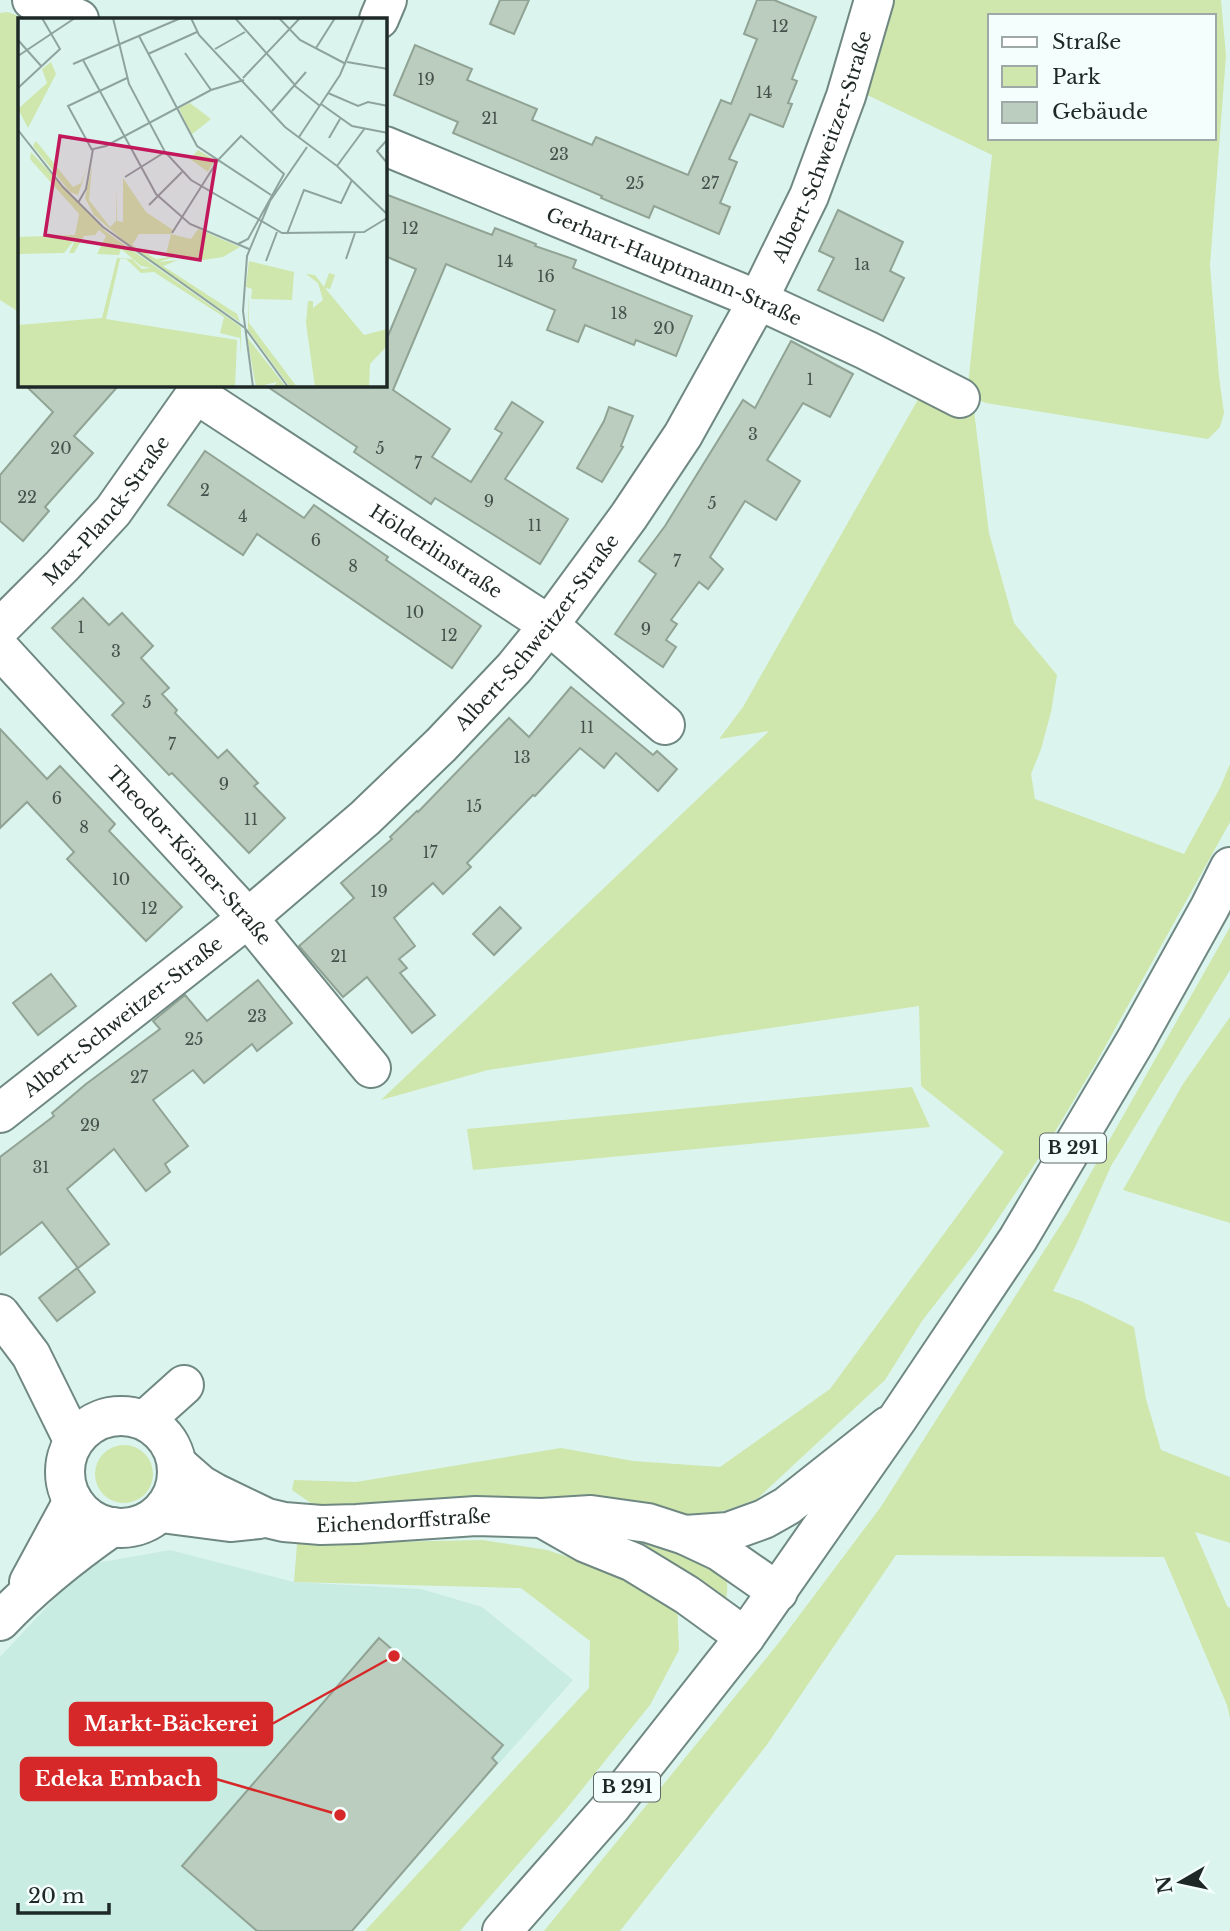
<svg xmlns="http://www.w3.org/2000/svg" width="1230" height="1931" font-family="'Libre Baskerville',serif">
	<rect width="100%" height="100%" fill="#dbf5ee"/>
	<!-- built -->
	<path fill="#c8ebe2" d="M170,1550l124,32 127,7 61,18 91,73 -223,251h-350v-274l86,-92z"/>
	<!-- green -->
	<g fill="#cfe6ac" fill-rule="evenodd">
		<path d="M892,0h329l5,56 -16,209 9,112 5,36 -4,14 -12,12 -222,-36 -19,-8 25,-240 -135,-65zM990,16h224v122h-224z"/>
		<path d="M8,12l18,7h-7v293l-19,-12v-287z"/>
		<path d="M924,389l50,22 15,122 25,90 43,52 -6,37 -10,37 -10,25 4,25 149,55 36,-66 10,-24v58l-134,241 -55,92 -64,95 -55,71 -37,59 -128,119 -30,11 -31,5 -25,-1 -89,-15h-101l-123,7h-43l-23,-16 2,-10 62,2 205,-34 72,13 87,6 110,-78 174,-237 -83,-66 -2,-80 -431,64 -107,30 388,-369 -50,8 24,-32z"/>
		<path d="M1230,927v43l-119,196 -35,79 -23,46 28,10 53,26 12,72 15,51 69,27v66l-35,-11 32,74 3,2v110l-3,-13 -63,-148 -268,-2 -130,191 -146,185h-76l233,-286 103,-137 187,-293z"/>
		<path d="M1230,1017v206l-107,-33 60,-106z"/>
		<path d="M912,1087l18,40 -457,43 -6,-41z"/>
		<circle cx="124" cy="1474" r="29"/>
		<path d="M628,1536c25,8 82,20 97,42 4,6 2,15 1,22l-97,-59z"/>
		<path d="M482,1540l65,10 100,33 30,18 2,49 -29,55 -83,103 -107,123h-95l224,-243 1,-47 -69,-53 -227,-6 3,-38z"/>
	</g>
	<!-- building -->
	<g fill="#bacdbe" stroke="#91a395" stroke-width="2">
		<path d="M500,0h29l-15,34 -24,-10z"/>
		<path d="M757,0h17l42,17 -24,62 5,2 -9,22 4,1 -9,23 -33,-13 -21,45 8,3 -17,41 10,4 -11,27 -65,-28 -5,12 -48,-20 1,-2 -149,-63 5,-11 -64,-27 21,-50 57,24 -5,11 70,29 -5,11 60,25 4,-8 92,38 33,-75 10,4 26,-65 -13,-5z"/>
		<path d="M385,194l107,41 3,-7 41,16 -1,2 41,14 -3,8 119,48 -16,40 -40,-16 -2,5 -49,-20 -7,17 -31,-12 8,-20 -109,-46 -53,126 57,39 -18,28 39,25 31,-49 -7,-4 17,-27 31,20 -38,57 63,40 -28,45 -105,-66 -4,6 -77,-52 3,-5 -92,-62h120v-42l31,-74 -31,-13z"/>
		<path d="M838,210l65,32 -13,29 14,7 -21,43 -65,-31 16,-32 -15,-7z"/>
		<path d="M791,341l62,33 -23,43 -27,-14 -36,57 33,21 -24,39 -31,-19 -35,56 13,12 -15,20 -9,-7 -28,38 6,4 -11,16 10,7 -13,20 -48,-33 41,-60 -17,-13 26,-35 78,-126 12,8z"/>
		<path d="M25,385h94l-45,51 19,17 -48,54 4,4 -26,30 -23,-20v-46l53,-63z"/>
		<path d="M609,407l24,9 -12,30 2,1 -21,35 -25,-14 27,-47z"/>
		<path d="M205,451l99,67 10,-13 74,52 -2,3 95,66 -29,42 -195,-134 -14,21 -75,-50z"/>
		<path d="M83,598l26,27 13,-12 31,33 -12,12 28,30 -7,6 15,16 -2,3 43,45 9,-8 31,33 -4,3 31,32 -36,35 -77,-80 -3,2 -57,-60 12,-12 -72,-75z"/>
		<path d="M571,687l82,68 4,-4 20,18 -19,22 -42,-38 -12,15 -24,-20 -45,48 -2,-1 -66,68 4,4 -28,27 -10,-11 -39,35 21,28 -16,13 8,9 -7,5 35,42 -23,18 -45,-56 -24,20 -44,-51 55,-48 -13,-15 51,-44 -2,-2 27,-26 1,1 91,-94 20,19z"/>
		<path d="M0,729l47,50 13,-13 55,58 -6,7 73,76 -36,34 -79,-82 7,-7 -47,-50 -27,26z"/>
		<path d="M500,907l21,21 -27,27 -21,-21z"/>
		<path d="M51,974l25,32 -38,29 -25,-32z"/>
		<path d="M258,980l34,43 -35,28 -5,-7 -48,39 -11,-13 -40,30 35,46 -23,18 5,8 -24,19 -32,-42 -47,40 42,55 -31,24 -36,-46 -42,33v-98l54,-41 -2,-3 34,-29 74,-55 -7,-8 32,-26 22,26z"/>
		<path d="M77,1268l18,24 -38,29 -18,-23z"/>
		<path d="M379,1638l124,107 -11,13 5,5 -145,168h-95l-75,-65z"/>
	</g>
	<g fill="none" stroke-linecap="round" stroke-linejoin="round">
		<defs>
			<g id="minor">
				<path d="M32,0l47,19"/>
				<path d="M379,19l8,-19"/>
				<path id="s1" d="M385,146l373,154 108,50 94,48"/>
				<path id="s2" d="M196,394l353,231 116,100"/>
				<path id="s3" d="M0,628l62,-62 51,-55 89,-126"/>
				<path id="s4" d="M0,649l248,269 123,150"/>
				<path id="s5" d="M0,1113l248,-195 117,-100 76,-73 73,-77 35,-43 80,-109 54,-81 75,-135 51,-104 37,-100 28,-96"/>
				<path d="M0,1314l31,41 42,85"/>
				<circle cx="121" cy="1472" r="56"/>
				<path d="M145,1420l39,-35"/>
				<path id="s6" d="M177,1464l24,21 14,8 52,25 17,4 37,3 36,-1 119,-8 66,2 49,-3 57,8 37,12 34,16 59,41"/>
				<path d="M161,1513l69,9 29,-3"/>
				<path d="M542,1518l44,25 47,19 54,33 58,42"/>
				<path d="M685,1535l43,-3 36,-13 23,-13 101,-80"/>
				<path d="M29,1582l44,-81"/>
				<path d="M0,1621c34,-36 72,-66 112,-94"/>
			</g>
			<path id="major" d="M502,1931l109,-124 134,-170 153,-219 120,-179 118,-199 74,-133 20,-40"/>
		</defs>
		<!-- minor casing -->
		<use href="#minor" stroke="#708882" stroke-width="42"/>
		<!-- major casing -->
		<use href="#major" stroke="#708882" stroke-width="42"/>
		<!-- minor -->
		<use href="#minor" stroke="#fff" stroke-width="38"/>
		<!-- major -->
		<use href="#major" stroke="#fff" stroke-width="38"/>
	</g>
	<g text-anchor="middle" stroke-width="5" stroke-linejoin="round" paint-order="stroke">
		<!-- number labels -->
		<g font-size="16" fill="#45514c">
			<text x="780" y="32">12</text>
			<text x="426" y="85">19</text>
			<text x="764" y="98">14</text>
			<text x="490" y="124">21</text>
			<text x="559" y="160">23</text>
			<text x="635" y="189">25</text>
			<text x="710" y="189">27</text>
			<text x="410" y="234">12</text>
			<text x="505" y="267">14</text>
			<text x="862" y="270">1a</text>
			<text x="546" y="282">16</text>
			<text x="619" y="319">18</text>
			<text x="664" y="334">20</text>
			<text x="810" y="385">1</text>
			<text x="753" y="440">3</text>
			<text x="61" y="454">20</text>
			<text x="380" y="454">5</text>
			<text x="418" y="469">7</text>
			<text x="205" y="496">2</text>
			<text x="27" y="503">22</text>
			<text x="489" y="507">9</text>
			<text x="712" y="509">5</text>
			<text x="243" y="522">4</text>
			<text x="535" y="531">11</text>
			<text x="316" y="546">6</text>
			<text x="677" y="567">7</text>
			<text x="353" y="572">8</text>
			<text x="415" y="618">10</text>
			<text x="81" y="633">1</text>
			<text x="646" y="635">9</text>
			<text x="449" y="641">12</text>
			<text x="116" y="657">3</text>
			<text x="147" y="708">5</text>
			<text x="587" y="733">11</text>
			<text x="172" y="750">7</text>
			<text x="522" y="763">13</text>
			<text x="224" y="790">9</text>
			<text x="57" y="804">6</text>
			<text x="474" y="812">15</text>
			<text x="251" y="825">11</text>
			<text x="84" y="833">8</text>
			<text x="430" y="858">17</text>
			<text x="121" y="885">10</text>
			<text x="379" y="897">19</text>
			<text x="149" y="914">12</text>
			<text x="339" y="962">21</text>
			<text x="257" y="1022">23</text>
			<text x="194" y="1045">25</text>
			<text x="139" y="1083">27</text>
			<text x="90" y="1131">29</text>
			<text x="41" y="1173">31</text>
		</g>
		<!-- shield labels -->
		<g fill="#f4fefc" stroke="#5e6866" stroke-width="2">
			<rect x="1040" y="1133.5" width="66" height="29" rx="5"/>
			<rect x="594" y="1772.5" width="66" height="29" rx="5"/>
		</g>
		<g font-size="18" font-weight="bold" fill="#1e2826">
			<text x="1073" y="1154">B 291</text>
			<text x="627" y="1793">B 291</text>
		</g>
		<!-- street labels -->
		<g font-size="19" fill="#1e2826" stroke="#f4fefc">
			<text dy="7" stroke="none"><textPath href="#s5" startOffset="1290">Albert-Schweitzer-Straße</textPath></text>
			<text dy="7" stroke="none"><textPath href="#s1" startOffset="313">Gerhart-Hauptmann-Straße</textPath></text>
			<text dy="7" stroke="none"><textPath href="#s3" startOffset="159">Max-Planck-Straße</textPath></text>
			<text dy="7" stroke="none"><textPath href="#s2" startOffset="287">Hölderlinstraße</textPath></text>
			<text dy="7" stroke="none"><textPath href="#s5" startOffset="723">Albert-Schweitzer-Straße</textPath></text>
			<text dy="7" stroke="none"><textPath href="#s4" startOffset="280">Theodor-Körner-Straße</textPath></text>
			<text dy="7" stroke="none"><textPath href="#s5" startOffset="156">Albert-Schweitzer-Straße</textPath></text>
			<text dy="7" stroke="none"><textPath href="#s6" startOffset="243">Eichendorffstraße</textPath></text>
		</g>
	</g>
	<!-- overview -->
	<g transform="translate(18 18)">
		<rect width="369" height="369" fill="#dbf5ee"/>
		<path d="M33,44l5,12 -28,54 -10,-19 29,-26 -5,-14zM172,85l21,16 -20,16 -12,-27zM18,123l37,46 8,-4 7,-18 -10,30 -8,-3 -37,-46zM180,132l17,10 -7,12 -18,-13zM13,134l74,79 136,96v29l-1,-18 -20,-5 4,-16 -70,-45 -13,1 -15,-14h-6l-14,60 131,21 -2,47h-217v-62l84,-7 15,-60 15,1 10,10 9,-1 -10,-2 -42,-36 -4,5 -11,1 -10,17h-5l7,-15 -12,15 -46,1v-17l57,-2 4,-21 -49,-55zM74,147l-3,35 21,27 6,-6v-37l1,37 6,1v-44l23,34 27,18 -2,4 20,5 7,-10 42,18 -17,10 -20,3 -37,-6 5,-20h-32l-7,11 24,14 21,-3 -19,6 20,-2 -15,6 74,48 3,8 -105,-71 -41,-36 -9,-17zM88,218l15,13 -2,6 -22,-1zM231,243l45,11 -2,28 -41,-1 1,-10 -6,-2zM311,255l6,2 -5,14 -5,-1 39,47 23,-6v17l-17,18 -1,23h-54l-9,-64 2,-22h5v7l10,-8 -5,-17 -12,-9 9,1 9,12zM230,273l1,32 48,64h-7l-42,-57zM229,319l39,50h-13l4,-5 -21,5z" fill="#cfe6ac"/>
		<path fill="none" stroke="#8fa39e" stroke-width="2" d="M95,0l16,66 36,68 26,28 91,53 82,-1 23,-14M173,0l8,17 86,92 52,39 50,48M217,0l60,67M261,0l21,22 46,24M121,18l58,110 74,49M0,22l24,27M298,30l19,-30M197,31l30,-17M167,35l26,37M130,36l49,-22M0,38l57,-38M65,42l73,134 34,30 59,25M329,44l41,7M55,46l108,-46M225,60l57,-60M277,68l25,20M0,70l42,-39 -18,-31M310,75l30,13 10,-4 20,4M303,86l31,22 36,7M254,93l34,-39M0,112l45,57 40,40 142,101 43,59M281,119l41,-62 24,-57M311,120l11,-19M370,121l-11,12 11,13M74,132l-24,-44 59,-28M319,148l28,-38M107,159l40,-25M60,185l8,-14 7,-40 13,-3 105,-56 33,-10M131,187l33,-33M154,215l46,-73 23,-24 43,38 -36,65 -10,5M269,216l17,-44 37,13 11,-23M328,241l9,-26M248,243l11,-29M235,369l-10,-76 4,-55 23,-55 37,-54"/>
		<path fill="#c2185b" fill-opacity="0.15" stroke="#c2185b" stroke-width="3.5" d="M42,118l156,25 -16,99 -155,-25z"/>
		<rect width="369" height="369" fill="none" stroke="#1e2826" stroke-width="3.5"/>
	</g>
	<!-- callouts -->
	<path fill="none" stroke="#d62828" stroke-width="2.5" d="M394 1656L272 1724M340 1815L216 1779"/>
	<g fill="#d62828" stroke="#f4fefc" stroke-width="2.5">
		<circle cx="394" cy="1656" r="7"/>
		<circle cx="340" cy="1815" r="7"/>
	</g>
	<g fill="#d62828" stroke="#d62828" stroke-width="2.5">
		<rect x="70" y="1703" width="202" height="42" rx="7"/>
		<rect x="21" y="1758" width="195" height="42" rx="7"/>
	</g>
	<g font-size="21" text-anchor="middle" font-weight="bold" fill="#fff">
		<text x="171" y="1731">Markt-Bäckerei</text>
		<text x="118" y="1786">Edeka Embach</text>
	</g>
	<!-- legend -->
	<rect x="988" y="14" width="228" height="126" fill="#f4fefc" stroke="#9ea8a6" stroke-width="2"/>
	<rect x="1002" y="37" width="35" height="10" fill="#ffffff" stroke="#9ea8a6" stroke-width="2"/>
	<text x="1052" y="49" font-size="21" fill="#1e2826">Straße</text>
	<rect x="1002" y="66" width="35" height="21" fill="#cfe6ac" stroke="#9ea8a6" stroke-width="2"/>
	<text x="1052" y="84" font-size="21" fill="#1e2826">Park</text>
	<rect x="1002" y="102" width="35" height="21" fill="#bacdbe" stroke="#9ea8a6" stroke-width="2"/>
	<text x="1052" y="119" font-size="21" fill="#1e2826">Gebäude</text>
	<!-- north arrow -->
	<g transform="translate(1181 1882) rotate(261)" stroke="#f4fefc" stroke-width="5" paint-order="stroke">
	<path d="M0-5L12 26L0 18L-12 26Z" fill="#1e2826"/>
	<text y="-10" font-size="19" font-weight="bold" text-anchor="middle" fill="#1e2826">N</text>
	</g>
	<!-- scale -->
	<path d="M18 1903v10h91v-10" fill="none" stroke="#1e2826" stroke-width="3.5"/>
	<text x="28" y="1903" font-size="21" fill="#1e2826" stroke="#f4fefc" stroke-width="5" paint-order="stroke">20 m</text>
</svg>
